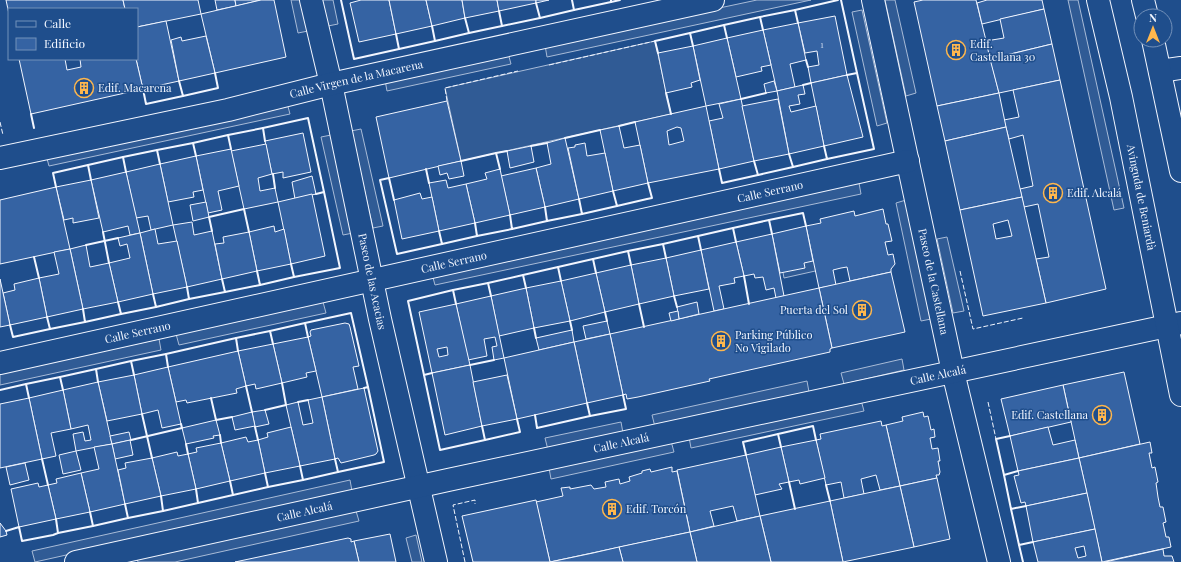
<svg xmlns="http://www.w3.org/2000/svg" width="1181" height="562" font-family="'Playfair Display',serif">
	<rect width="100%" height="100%" fill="#1f4e8c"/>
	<!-- parking -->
	<g fill="#305b95" stroke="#a8bbd7">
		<path d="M291,0h11l6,31 -10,2z"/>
		<path d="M322,0h11l5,24 -10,2z"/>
		<path d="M757,0h54l-264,57 -2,-12z"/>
		<path d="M885,0h10l21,93 -10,3z"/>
		<path d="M1068,0h10l46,208 -10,2z"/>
		<path d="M862,10l25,113 -10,3 -25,-114z"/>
		<path d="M655,41l16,73 -210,47 -16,-73z"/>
		<path d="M508,53l3,11 -124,27 -2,-11z"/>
		<path d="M287,103l3,11 -241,52 -3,-11z"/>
		<path d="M361,129l22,97 -10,2 -22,-97z"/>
		<path d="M331,135l22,98 -10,2 -22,-98z"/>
		<path d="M859,183l2,11 -426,91 -3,-11z"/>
		<path d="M906,200l25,119 -10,2 -25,-118z"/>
		<path d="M947,237l17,74 -11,2 -16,-74z"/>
		<path d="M858,250l2,11 -76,17 -2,-11z"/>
		<path d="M323,302l3,11 -147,32 -3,-11z"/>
		<path d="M159,339l2,11 -161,35v-12z"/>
		<path d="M902,359l2,11 -60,14 -3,-11z"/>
		<path d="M807,381l2,11 -154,35 -3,-12z"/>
		<path d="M861,400l3,11 -173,37 -2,-11z"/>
		<path d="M621,422l2,11 -75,17 -3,-12z"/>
		<path d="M671,441l3,11 -123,27 -2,-11z"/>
		<path d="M350,480l2,11 -317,71 -3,-11z"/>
		<path d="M356,511l3,10 -184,41h-37l-1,-3z"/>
		<path d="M416,535l6,27h-10l-6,-24z"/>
	</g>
	<!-- building -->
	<g fill="#3563a3" stroke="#f2f6ff" fill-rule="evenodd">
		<path d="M6,0h117l2,9h-116v5z"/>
		<path d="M123,0h75l3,14 -64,13v-18h-12z"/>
		<path d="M215,0h20l1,6 -19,4z"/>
		<path d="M235,0h26l-25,6z"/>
		<path d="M261,0h13l12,57 -71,16 -14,-59z"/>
		<path d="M361,0h28l7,34 -37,8 -9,-39z"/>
		<path d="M389,0h37l6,26 -36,8z"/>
		<path d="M426,0h36l3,18 -33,8z"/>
		<path d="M462,0h35l2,11 -34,7z"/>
		<path d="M497,0h39v3l-37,8z"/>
		<path d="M536,0h13l-13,3z"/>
		<path d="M923,0h53l23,93 -62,13 -23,-104z"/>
		<path d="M987,0h55l2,9 -62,15 -5,-21z"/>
		<path d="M1044,9l8,35 -62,15 -4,-18 18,-3 -4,-19z"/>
		<path d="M835,16l12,59 -36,8 -3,-16 11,-2 -2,-14 -12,2 -7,-30z"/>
		<path d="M166,21l13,60 -36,8 -7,-30h1v-32z"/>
		<path d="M798,23l8,37 -16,4 5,23 -18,4 -14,-61z"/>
		<path d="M763,30l8,35 -10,2 1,4 -26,6 -9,-39z"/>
		<path d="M206,36l9,37 -36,8 -8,-41 10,-3 1,4z"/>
		<path d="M727,38l14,61 -35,7 -13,-60z"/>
		<path d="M1052,44l8,36 -61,13 -9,-34z"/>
		<path d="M693,46l7,34 -9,3 1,4 -26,6 -8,-40z"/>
		<path d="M19,59h46l2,11 14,-3 -1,-8h56l7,30 -112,25z"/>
		<path d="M847,75l16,62 -39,9 -13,-63z"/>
		<path d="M1060,80l46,209 -60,14 -10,-44 13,-2 -11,-53 -14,3 -4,-18 13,-3 -10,-51 -14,4 -5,-19 15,-3 -6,-27z"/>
		<path d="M774,81l3,10 -11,2 -2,-9z"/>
		<path d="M803,85l2,9 -7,1 2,9 -11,2 2,6 25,-6 8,40 -35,8 -12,-63z"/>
		<path d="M999,93l7,34 -61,14 -8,-35z"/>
		<path d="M741,99l13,62 -35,8 -10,-48 14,-3 -4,-14z"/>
		<path d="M778,99l11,55 -35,7 -12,-55z"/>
		<path d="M447,101l14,60 -72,17 -13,-61z"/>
		<path d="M706,106l13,63 -71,14 -13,-61zM677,127l4,1 3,13 -15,4 -2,-14z"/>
		<path d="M619,126l5,22 16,-3 8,38 -35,8 -13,-61z"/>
		<path d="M1006,127l16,70 -62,13 -15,-69z"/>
		<path d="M303,133l8,39 -28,6v-6l-11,2 -7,-33z"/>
		<path d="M565,138l14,61 -34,8 -9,-39 15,-4 -4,-21z"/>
		<path d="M585,143l2,13 18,-3 8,38 -34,8 -11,-51 7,-1v-2z"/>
		<path d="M266,144l6,30 -14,4 2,13 15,-3 3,14 -34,7 -13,-58z"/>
		<path d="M531,146l3,16 -24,6 -3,-17z"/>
		<path d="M231,149l8,37 -21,5 4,19 -14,3 -12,-57z"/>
		<path d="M196,156l7,34 -10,2 1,5 -26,5 -8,-38z"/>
		<path d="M461,161l3,15 -15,3 -2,-6 -7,2 -2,-9z"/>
		<path d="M160,164l13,61 -22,5 -3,-14 -12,2 -10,-46z"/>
		<path d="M536,168l9,39 -35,8 -9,-39z"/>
		<path d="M500,169l10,46 -35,8 -9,-39 21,-5 -2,-6z"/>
		<path d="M126,172l14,61 -10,2 -2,-9 -25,6 -12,-52z"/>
		<path d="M312,176l4,18 -21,5 -3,-17z"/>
		<path d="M91,180l8,38 -26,5v-5l-9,2 -8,-33z"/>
		<path d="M446,180l2,8 18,-4 9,39 -36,8 -10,-48z"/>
		<path d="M56,187l14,62 -70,15v-64z"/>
		<path d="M420,193l2,6 10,-2 7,34 -37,8 -8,-39z"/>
		<path d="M312,194l13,62 -34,8 -13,-62z"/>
		<path d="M1022,197l24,106 -63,13 -23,-106zM1008,220l4,16 -16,3 -3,-15z"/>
		<path d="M206,202l3,15 -16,4 -3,-16z"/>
		<path d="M883,209l3,15h2l4,17 -7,1 3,13 5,-1 2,10 -4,5v3l-41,9 -3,-14 -6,1 -8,2 3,15 -17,3 -13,-62 15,-3 -1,-4 34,-8 1,5z"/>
		<path d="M192,222l2,13 18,-4 10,48 -35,8 -14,-62z"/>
		<path d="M274,226l1,6 9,-3 7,35 -34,7 -8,-39z"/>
		<path d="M806,226l7,35 -9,2 1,5 -25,5 -8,-39z"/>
		<path d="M155,229l3,15 19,-3 10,46 -34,7 -13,-61z"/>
		<path d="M249,232l8,39 -35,8 -7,-35 9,-1 -1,-6z"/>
		<path d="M140,233l13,61 -35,8 -9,-39 21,-5 -3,-14 -7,2 -2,-8z"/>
		<path d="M772,234l12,62 -8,2 -2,-10 -8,2 -3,-13 -8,1 -1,-4 -10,2 -8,-34z"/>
		<path d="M736,242l8,34 -10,2 1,5 -16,3 5,23 -10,2 -13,-61z"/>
		<path d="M86,245l4,22 19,-4 9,39 -35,7 -13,-60z"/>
		<path d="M70,249l13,60 -36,8 -8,-39 20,-4 -5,-22z"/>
		<path d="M701,250l8,39 -35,7 -8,-38z"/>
		<path d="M666,258l8,38 -35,8 -8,-39z"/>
		<path d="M631,265l8,39 -34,8 -9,-39z"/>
		<path d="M891,272l14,60 -73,16 -13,-60z"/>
		<path d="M596,273l9,39 -35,9 -9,-40z"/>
		<path d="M39,278l8,39 -37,8 -7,-32 12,-3 -1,-6z"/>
		<path d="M0,279l10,46 -10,2z"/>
		<path d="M561,281l9,40 -36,7 -8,-40z"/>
		<path d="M526,288l8,40 -35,8 -8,-40z"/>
		<path d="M819,288l13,60 -2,1v3l-121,27 1,2 -72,16 -11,2 -1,-5 -3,1 -13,-61z"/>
		<path d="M491,296l13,62 -10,2 -2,-13 5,-1 -2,-9 -11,2 3,17 -19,4 -12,-56z"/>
		<path d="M697,302l2,12 -20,5 -2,-12z"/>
		<path d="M456,304l14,61 -38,8 -13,-61zM447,347l1,8 -9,2 -2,-8z"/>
		<path d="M678,311l1,8 -8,2 -2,-8z"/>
		<path d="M607,321l3,13 -24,5 -3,-13z"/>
		<path d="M345,323l4,1 1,3 9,39 -6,1 5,22 -36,8 -14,-60 3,-1 -1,-4 1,-2z"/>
		<path d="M572,330l2,12 -35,8 -3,-12z"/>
		<path d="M610,334l13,61 -36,8 -13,-61z"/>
		<path d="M308,337l8,34 -10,2 1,4 -25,6 -9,-39z"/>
		<path d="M574,342l13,61 -70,16 -13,-61z"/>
		<path d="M273,344l9,39 -26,6 -1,-5 -9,2 -8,-35z"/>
		<path d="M238,351l8,35 -10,3 1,4 -50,10 -1,-3 -10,2 -8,-35z"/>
		<path d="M470,365l12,61 -37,9 -13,-62z"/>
		<path d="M168,367l13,57 -19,4 -4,-18 -16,4 -8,-39z"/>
		<path d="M1124,372l16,72 -61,14 -16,-73z"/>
		<path d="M134,375l8,39 -35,7 -9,-39z"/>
		<path d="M507,375l10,44 -35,7 -9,-44z"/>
		<path d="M98,382l14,62 -36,7 -3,-17 10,-2 2,9 6,-1 -3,-15 -17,4 -8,-39z"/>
		<path d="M1063,385l8,37 -61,14 -9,-37z"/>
		<path d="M364,388l14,63 -2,3 -2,1 -33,8 -3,-5 -3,1 -13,-62z"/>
		<path d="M63,390l8,39 -20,4 5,23 -14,3 -13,-61z"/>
		<path d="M322,397l13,62 -35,7 -14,-61 12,-3 5,23 10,-2 -5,-23z"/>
		<path d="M29,398l13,61 -42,9v-64z"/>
		<path d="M265,410l4,14 -14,3 -3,-15z"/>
		<path d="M252,412l3,14 -20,4 -3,-13z"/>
		<path d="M923,412l1,5 4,-1 3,14 3,-1 1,8 -5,1 2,11 6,-1 2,13h-2l2,11 -1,3h-3l1,3 -37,8 -14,-61 17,-4 -1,-4z"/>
		<path d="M216,420l4,15 -7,1 1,2 -28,6 -4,-16z"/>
		<path d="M881,421l1,5 4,-1 14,61 -20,4 -4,-15 -15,4 3,15 -20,4 -3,-16 -15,3 -10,-45 5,-1 -1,-5z"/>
		<path d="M291,427l9,39 -35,7 -7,-33 10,-3 -1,-4z"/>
		<path d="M1048,427l5,18 22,-5 4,18 -61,13 -8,-35z"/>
		<path d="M129,432l2,8 -19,4 -2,-8z"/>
		<path d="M246,437l2,5 10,-2 7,33 -35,8 -9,-38z"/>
		<path d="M130,440l3,15 -18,4 -3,-15z"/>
		<path d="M816,440l9,38 -25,6 -1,-4 -10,2 -8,-35z"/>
		<path d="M1150,442l2,11h-3l3,15 3,-1 3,15 -2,1 2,14 2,10h3l3,15 -3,1 3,14h3l2,10 -69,15 -23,-104z"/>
		<path d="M221,443l9,38 -34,8 -8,-35 9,-2 -1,-4z"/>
		<path d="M112,444l13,60 -35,8 -9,-39 18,-4 -5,-22z"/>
		<path d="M781,447l8,35 -10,2 3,5 -27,6 -9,-40z"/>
		<path d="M76,451l5,19 -18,4 -4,-19z"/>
		<path d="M177,452l1,4 10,-2 8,35 -35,7 -9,-38z"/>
		<path d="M746,455l14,61 -23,5 -4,-15 -23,5 4,15 -24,6 -13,-62z"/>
		<path d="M152,458l9,38 -36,8 -7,-34 8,-2 -1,-5z"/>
		<path d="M1079,458l8,35 -61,13 -1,-4 -4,1 -7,-27 5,-1 -1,-4z"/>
		<path d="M25,463l4,17 -19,5 -4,-18z"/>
		<path d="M672,467v5l5,-1 13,61 -140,30 -14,-60 27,-6 -2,-8 9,-1v2l21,-4 3,4 12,-2 -1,-5 14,-3 1,5 10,-3 -1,-4 13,-4v-2l8,-2 1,3z"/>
		<path d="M81,473l9,39 -34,7 -8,-34 9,-2 -1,-4z"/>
		<path d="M937,478l13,61 -36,8 -14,-61z"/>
		<path d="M38,483l1,4 9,-2 8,34 -37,8 -8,-38z"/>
		<path d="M900,486l14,61 -71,15 -13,-61z"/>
		<path d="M1087,493l8,36 -62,13 -7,-36z"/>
		<path d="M536,500l14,62h-77l-11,-46z"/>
		<path d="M830,501l13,61h-72l-11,-46z"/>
		<path d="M760,516l11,46h-74l-7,-30z"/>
		<path d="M0,523l6,8 1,4 -7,2z"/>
		<path d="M1095,529l7,33h-64l-5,-20zM1084,546l2,10 -8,2 -3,-10z"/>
		<path d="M690,532l7,30h-74l-4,-15z"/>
		<path d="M390,534l6,28h-37l-5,-21z"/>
		<path d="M348,538l3,1v3l3,-1 5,21h-124z"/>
		<path d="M619,547l4,15h-73l43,-9z"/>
		<path d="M1163,549l1,7h8l2,6h-69z"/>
	</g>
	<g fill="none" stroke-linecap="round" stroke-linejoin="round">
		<defs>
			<g id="street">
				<path id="s1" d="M311,0l20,84 49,235 56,243"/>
				<path id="s2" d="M873,0l80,372 46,190"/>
				<path d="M1160,71l21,-3"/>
				<path id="s3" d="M0,158l228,-48 103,-26 382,-84"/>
				<path id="s4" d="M0,363l908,-202"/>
				<path id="s5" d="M76,562l372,-82 733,-157"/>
			</g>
			<g id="secondary">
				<path id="s6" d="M1098,0l23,97 60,298"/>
				<path d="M1143,0l4,16"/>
				<path d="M1153,40l28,131"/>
			</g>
		</defs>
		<!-- street casing -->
		<use href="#street" stroke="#f2f6ff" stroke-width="24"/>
		<!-- secondary casing -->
		<use href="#secondary" stroke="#f2f6ff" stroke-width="24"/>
		<!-- street -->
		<use href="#street" stroke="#1f4e8c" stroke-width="22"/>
		<!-- secondary -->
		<use href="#secondary" stroke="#1f4e8c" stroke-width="22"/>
		<!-- fence -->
		<g stroke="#f2f6ff" stroke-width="1" stroke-dasharray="5 2" stroke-linecap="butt">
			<path d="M549,65l106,-24"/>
			<path d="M447,101l-2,-13 73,-17"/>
			<path d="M0,122l3,13"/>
			<path d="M960,271l13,58 50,-11"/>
			<path d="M988,402l8,37"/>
			<path d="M465,562l-12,-57 22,-5v4"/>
		</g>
		<!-- wall -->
		<g stroke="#f2f6ff" stroke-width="2">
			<path d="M341,0l13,59 45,-10 -3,-15"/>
			<path d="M841,0l16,73 -10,2"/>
			<path d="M611,2l9,-2"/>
			<path d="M574,10l37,-8v-2"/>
			<path d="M795,10l43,-10"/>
			<path d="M760,17l35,-7 3,13"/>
			<path d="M540,18l34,-8 -2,-10"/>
			<path d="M724,25l36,-8 3,13"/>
			<path d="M502,26l38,-8 -4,-15"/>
			<path d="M469,33l33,-7 -3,-15"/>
			<path d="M690,33l34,-8 3,13"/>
			<path d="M435,41l34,-8 -4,-15"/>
			<path d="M399,49l36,-8 -3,-15"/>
			<path d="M658,53l-3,-12 35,-8 3,13"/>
			<path d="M806,60l2,7"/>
			<path d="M179,81l4,15 35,-8 -3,-15"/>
			<path d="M803,85l8,-2"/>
			<path d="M143,89l3,15 37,-8"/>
			<path d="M666,93l5,21"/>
			<path d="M741,99l25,-6"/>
			<path d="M31,114l3,14"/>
			<path d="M619,126l16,-4"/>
			<path d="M263,128l45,-10 16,74 -8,2"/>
			<path d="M228,135l35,-7 2,13"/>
			<path d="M565,138l35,-8"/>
			<path d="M193,143l35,-8 3,14"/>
			<path d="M531,146l16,-3"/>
			<path d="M824,146l3,13 47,-10 -17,-76"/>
			<path d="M157,150l36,-7 3,13"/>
			<path d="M789,154l4,13 34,-8"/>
			<path d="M123,157l34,-7 3,14"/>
			<path d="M461,161l35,-8"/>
			<path d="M88,165l35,-8 3,15"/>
			<path d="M426,169l3,14"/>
			<path d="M500,169l-4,-16 11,-2"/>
			<path d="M719,169l3,14 36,-8 -4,-14"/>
			<path d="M273,174l2,14"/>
			<path d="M758,175l35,-8"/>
			<path d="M56,187l-3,-14 35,-8 3,15"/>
			<path d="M613,191l4,15 30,-7 5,-1 -4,-15"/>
			<path d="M579,199l3,15 35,-8"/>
			<path d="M394,200l-5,-22 -9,2 17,74 45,-10"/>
			<path d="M545,207l2,14 35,-7"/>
			<path d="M510,215l2,14 35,-8"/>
			<path d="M769,220l34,-7 3,13"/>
			<path d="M475,223l2,13 35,-7"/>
			<path d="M733,228l36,-8 3,14"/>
			<path d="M212,231l-3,-14 35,-8 5,23"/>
			<path d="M439,231l3,13 35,-8"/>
			<path d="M103,232l6,31"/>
			<path d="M698,236l35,-8 3,14"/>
			<path d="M663,244l35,-8 3,14"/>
			<path d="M86,245l32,-7"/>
			<path d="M628,251l35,-7 3,14"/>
			<path d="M34,257l5,21"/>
			<path d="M593,259l35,-8 3,14"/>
			<path d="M291,264l3,13 46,-9 -16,-76"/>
			<path d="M558,267l35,-8 3,14"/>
			<path d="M257,271l3,14 34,-8"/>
			<path d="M523,275l35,-8 3,14"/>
			<path d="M744,276l5,28"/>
			<path d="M222,279l3,13 35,-7"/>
			<path d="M488,283l35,-8 3,13"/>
			<path d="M187,287l2,12 36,-7"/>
			<path d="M453,290l35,-7 3,13"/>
			<path d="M153,294l3,13 33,-8"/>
			<path d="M674,296l3,11"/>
			<path d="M118,302l3,12 35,-7"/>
			<path d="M639,304l5,23"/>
			<path d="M83,309l2,13 36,-8"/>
			<path d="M605,312l2,9"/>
			<path d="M47,317l3,12 35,-7"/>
			<path d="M570,321l2,9"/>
			<path d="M305,323l46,-10 17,74"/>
			<path d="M10,325l3,12 37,-8"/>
			<path d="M534,328l2,10"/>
			<path d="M270,331l35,-8 3,14"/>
			<path d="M236,338l34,-7 3,13"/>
			<path d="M166,354l70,-16 2,13"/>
			<path d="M131,361l35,-7 2,13"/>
			<path d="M470,365l24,-5"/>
			<path d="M96,369l35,-8 3,14"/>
			<path d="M432,373l-8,2 16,75 45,-10 -3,-14"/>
			<path d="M424,375l-16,-74 45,-11 3,14"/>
			<path d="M60,377l36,-8 2,13"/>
			<path d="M26,384l34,-7 3,13"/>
			<path d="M246,386l6,26"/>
			<path d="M0,390l26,-6 3,14"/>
			<path d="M211,398l5,22 16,-3"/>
			<path d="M298,402l10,-2"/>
			<path d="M265,410l21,-5 -4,-22"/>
			<path d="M142,414l10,44"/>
			<path d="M535,415l2,13 53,-12 -3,-13"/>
			<path d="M590,416l36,-7 -3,-14"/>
			<path d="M255,427l3,13"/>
			<path d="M220,435l1,8"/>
			<path d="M1010,436l-14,3 8,36 14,-4"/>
			<path d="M131,440l51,-12 -1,-4"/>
			<path d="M485,440l35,-8 -3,-13"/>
			<path d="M186,444l2,10"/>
			<path d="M781,447l-3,-13 35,-8 3,14"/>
			<path d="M746,455l-3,-13 35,-8"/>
			<path d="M42,459l6,26"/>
			<path d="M338,472l46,-10 -16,-75 -4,1"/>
			<path d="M1004,475l7,34 15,-3"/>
			<path d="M303,480l35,-8 -3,-13"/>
			<path d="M789,482l6,27"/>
			<path d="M826,485l4,16"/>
			<path d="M268,487l35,-7 -3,-14"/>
			<path d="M233,495l35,-8 -3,-14"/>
			<path d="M198,503l35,-8 -3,-14"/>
			<path d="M1011,509l8,36 14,-3"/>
			<path d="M163,511l35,-8 -2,-14"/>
			<path d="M128,518l35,-7 -2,-15"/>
			<path d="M93,526l35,-8 -3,-14"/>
			<path d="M6,531l13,-4 3,14 31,-6 5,-2 -2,-14"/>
			<path d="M58,533l35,-7 -3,-14"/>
			<path d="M1019,545l4,17"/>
		</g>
	</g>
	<!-- icons -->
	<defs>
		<symbol id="building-ring" viewBox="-11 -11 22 22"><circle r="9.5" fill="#1f4e8c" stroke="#ffb74d" stroke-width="1.5"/><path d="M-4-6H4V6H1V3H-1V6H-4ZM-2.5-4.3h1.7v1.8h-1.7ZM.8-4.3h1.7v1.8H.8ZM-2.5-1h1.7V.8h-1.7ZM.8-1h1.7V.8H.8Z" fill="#ffb74d"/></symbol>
	</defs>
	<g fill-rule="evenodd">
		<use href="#building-ring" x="945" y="39" width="22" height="22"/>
		<use href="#building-ring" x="73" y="77" width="22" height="22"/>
		<use href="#building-ring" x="1042" y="182" width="22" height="22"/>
		<use href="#building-ring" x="851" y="299" width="22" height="22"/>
		<use href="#building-ring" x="710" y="330" width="22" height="22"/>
		<use href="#building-ring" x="1091" y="404" width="22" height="22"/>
		<use href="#building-ring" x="601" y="498" width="22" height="22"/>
	</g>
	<g text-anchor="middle" stroke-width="3" stroke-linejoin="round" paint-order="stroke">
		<!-- number labels -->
		<g font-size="9" fill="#c3d1e8">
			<text x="822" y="48">1</text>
		</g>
		<!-- poi labels -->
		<g font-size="11" fill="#f2f6ff" stroke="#1f4e8c" text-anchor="start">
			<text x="970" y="48">Edif.<tspan x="970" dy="13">Castellana 30</tspan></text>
			<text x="98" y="92">Edif. Macarena</text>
			<text x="1067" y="197">Edif. Alcalá</text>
			<text x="848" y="314" text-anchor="end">Puerta del Sol</text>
			<text x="735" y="339">Parking Público<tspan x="735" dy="13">No Vigilado</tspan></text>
			<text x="1088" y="419" text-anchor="end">Edif. Castellana</text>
			<text x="626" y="513">Edif. Torcón</text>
		</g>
		<!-- street labels -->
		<g font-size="11" fill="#f2f6ff" stroke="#1f4e8c">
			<text dy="4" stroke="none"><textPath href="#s3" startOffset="365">Calle Virgen de la Macarena</textPath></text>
			<text dy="4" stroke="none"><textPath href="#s4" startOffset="789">Calle Serrano</textPath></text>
			<text dy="4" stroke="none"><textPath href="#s6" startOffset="202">Avinguda de Beniardà</textPath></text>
			<text dy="4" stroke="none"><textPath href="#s4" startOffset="465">Calle Serrano</textPath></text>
			<text dy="4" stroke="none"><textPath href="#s1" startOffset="288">Paseo de las Acacias</textPath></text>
			<text dy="4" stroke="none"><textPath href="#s2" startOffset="288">Paseo de la Castellana</textPath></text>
			<text dy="4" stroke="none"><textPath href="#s4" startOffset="141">Calle Serrano</textPath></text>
			<text dy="4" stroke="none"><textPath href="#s5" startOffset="882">Calle Alcalá</textPath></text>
			<text dy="4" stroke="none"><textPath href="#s5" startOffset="558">Calle Alcalá</textPath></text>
			<text dy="4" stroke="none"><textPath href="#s5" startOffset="234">Calle Alcalá</textPath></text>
		</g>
	</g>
	<!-- legend -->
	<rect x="8" y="8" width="130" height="52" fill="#1f4e8c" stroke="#7391ba"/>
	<rect x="16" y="21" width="20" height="6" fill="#1f4e8c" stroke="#7391ba"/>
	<text x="44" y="28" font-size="12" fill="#f2f6ff">Calle</text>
	<rect x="16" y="38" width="20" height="12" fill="#3563a3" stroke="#7391ba"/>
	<text x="44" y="48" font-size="12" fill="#f2f6ff">Edificio</text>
	<!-- north arrow -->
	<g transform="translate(1153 28)"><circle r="19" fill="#1f4e8c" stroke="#7391ba"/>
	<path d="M0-3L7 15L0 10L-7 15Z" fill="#ffb74d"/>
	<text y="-6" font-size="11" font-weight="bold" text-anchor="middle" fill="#f2f6ff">N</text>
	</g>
</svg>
